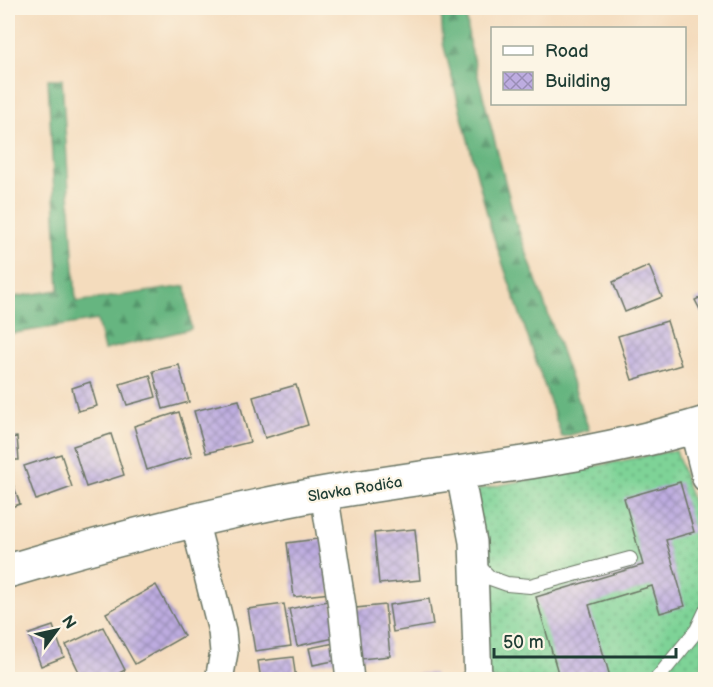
<svg xmlns="http://www.w3.org/2000/svg" width="713" height="687" font-family="'Balsamiq Sans',sans-serif">
	<defs>
		<pattern id="grass-dots" width="8" height="8" patternUnits="userSpaceOnUse" patternTransform="scale(1.5)"><rect width="8" height="8" fill="#7ed397"/><path d="M2 2h.1M6 6h.1" fill="none" stroke="#67ac7c" stroke-width="1.8" stroke-linecap="round"/></pattern>
		<pattern id="forest-firs" width="22" height="20" patternUnits="userSpaceOnUse" patternTransform="scale(1.5)"><rect width="22" height="20" fill="#66b580"/><path d="M5 1l3.5 6h-7zM16 11l3.5 6h-7z" fill="#53946a"/></pattern>
		<pattern id="building-cross-hatch" width="8" height="8" patternUnits="userSpaceOnUse" patternTransform="scale(1.5)"><rect width="8" height="8" fill="#bdace0"/><path d="M0 0l8 8M0 8l8-8" fill="none" stroke="#998db6"/></pattern>
	</defs>
	<rect width="100%" height="100%" fill="#fcf5e5"/>
	<filter id="ink" filterUnits="userSpaceOnUse"><feTurbulence type="fractalNoise" baseFrequency=".0167" numOctaves="2"/><feDisplacementMap in="SourceGraphic" scale="12" xChannelSelector="R" yChannelSelector="G"/><feConvolveMatrix kernelMatrix="1 2 1 2 8 2 1 2 1" color-interpolation-filters="sRGB"/></filter>
	<filter id="wash" filterUnits="userSpaceOnUse"><feTurbulence type="fractalNoise" baseFrequency=".008" numOctaves="4" result="noise"/><feDisplacementMap in="SourceGraphic" scale="24" xChannelSelector="R" yChannelSelector="G"/><feGaussianBlur stdDeviation="1.35" result="paint"/><feColorMatrix in="noise" values="0 0 0 0 0 0 0 0 0 0 0 0 0 0 0 0 0 1.4 0 .05"/><feComposite in="paint" operator="in"/></filter>
	<g filter="url(#wash)">
		<rect width="100%" height="100%" fill="#f4dcbd"/>
		<!-- grass -->
		<path fill="url(#grass-dots)" stroke="#4e8866" stroke-width="1.5" d="M676,450l24,77 5,114 -4,38h-217l-18,-187z"/>
		<!-- forest -->
		<g fill="url(#forest-firs)" stroke="#42795a" stroke-width="1.5">
			<path d="M441,8h25l3,33 46,179 74,210 -27,7 -71,-208 -48,-186z"/>
			<path d="M48,79h14l14,223 110,-16 5,43 -87,21 -7,-30 -89,14v-36l51,-8z"/>
		</g>
		<g id="blocks">
			<!-- building -->
			<g fill="url(#building-cross-hatch)">
				<path d="M649,266l13,31 -37,15 -12,-30z"/>
				<path d="M706,295v26l-11,-21z"/>
				<path d="M667,321l14,44 -49,15 -14,-44z"/>
				<path d="M179,365l10,37 -26,7 -10,-38z"/>
				<path d="M150,375l6,22 -29,8 -7,-21z"/>
				<path d="M90,382l7,24 -19,5 -6,-23z"/>
				<path d="M296,385l12,40 -43,13 -12,-41z"/>
				<path d="M239,400l11,42 -44,11 -12,-42z"/>
				<path d="M179,412l13,44 -45,14 -13,-44z"/>
				<path d="M111,434l13,41 -38,12 -13,-41z"/>
				<path d="M17,437l2,23h-11v-22z"/>
				<path d="M61,454l11,33 -36,13 -12,-34z"/>
				<path d="M8,470l12,34 -12,4z"/>
				<path d="M680,482l14,50 -28,8 19,66 -25,7 -8,-27 -63,19 22,75h-51l-24,-83 107,-32 -19,-67z"/>
				<path d="M415,529l5,51 -41,4 -5,-51z"/>
				<path d="M325,538l6,55 -37,4 -7,-54z"/>
				<path d="M156,585l28,51 -49,28 -29,-51z"/>
				<path d="M429,599l4,26 -40,7 -4,-27z"/>
				<path d="M332,600l7,37 -42,9 -8,-37z"/>
				<path d="M284,604l7,42 -36,5 -7,-42z"/>
				<path d="M385,605l5,51 -29,3 -5,-51z"/>
				<path d="M53,626l11,31 -23,9 -12,-32z"/>
				<path d="M103,627l22,43 -19,10h-23l-17,-35z"/>
				<path d="M340,642l3,17 -30,6 -4,-17z"/>
				<path d="M293,657l3,23h-35l-3,-19z"/>
				<path d="M434,673l1,7h-27v-6z"/>
				<path d="M337,674v6h-27v-2z"/>
			</g>
		</g>
	</g>
	<g filter="url(#ink)">
		<use href="#blocks" fill-opacity="0" stroke="#6a7564" stroke-width="1.5"/>
		<g fill="none" stroke-linecap="round" stroke-linejoin="round">
			<defs>
				<g id="service">
					<path d="M476,564l14,14 17,6 23,2 100,-27"/>
					<path d="M656,680l41,-50 9,-19"/>
				</g>
				<g id="minor">
					<path d="M693,427l13,51"/>
					<path d="M460,474l13,68 5,138"/>
					<path d="M324,493l18,113 8,74"/>
					<path d="M194,520l28,111 2,21 -5,28"/>
				</g>
				<path id="primary" d="M8,571c104,-31 210,-59 318,-78 126,-22 256,-32 380,-70"/>
			</defs>
			<!-- service casing -->
			<use href="#service" stroke="#6a7564" stroke-width="16"/>
			<!-- minor casing -->
			<use href="#minor" stroke="#6a7564" stroke-width="30"/>
			<!-- primary casing -->
			<use href="#primary" stroke="#6a7564" stroke-width="36"/>
			<!-- service -->
			<use href="#service" stroke="#fff" stroke-width="14"/>
			<!-- minor -->
			<use href="#minor" stroke="#fff" stroke-width="27"/>
			<!-- primary -->
			<use href="#primary" stroke="#fff" stroke-width="33"/>
		</g>
	</g>
	<g text-anchor="middle" stroke-width="4.5" stroke-linejoin="round" paint-order="stroke">
		<!-- street labels -->
		<g font-size="15" fill="#1f3d34" stroke="#fcf5e5">
			<text transform="translate(355 489) rotate(-9)" y="5">Slavka Rodića</text>
		</g>
	</g>
	<!-- margin -->
	<rect width="713" height="687" fill="none" stroke="#fcf5e5" stroke-width="30"/>
	<!-- legend -->
	<rect x="491" y="27" width="195" height="78" fill="#fcf5e5" stroke="#a4ab9e" stroke-width="1.5"/>
	<rect x="503" y="46" width="30" height="9" fill="#ffffff" stroke="#a4ab9e" stroke-width="1.5"/>
	<text x="545" y="57" font-size="18" fill="#1f3d34">Road</text>
	<rect x="503" y="72" width="30" height="18" fill="url(#building-cross-hatch)" stroke="#a4ab9e" stroke-width="1.5"/>
	<text x="545" y="87" font-size="18" fill="#1f3d34">Building</text>
	<!-- north arrow -->
	<g transform="translate(57 630) rotate(57)" stroke="#fcf5e5" stroke-width="4.5" paint-order="stroke">
	<path d="M0-4.5L10 22L0 15L-10 22Z" fill="#1f3d34"/>
	<text y="-9" font-size="16" font-weight="bold" text-anchor="middle" fill="#1f3d34">N</text>
	</g>
	<!-- scale -->
	<path d="M494 648v9h182v-9" fill="none" stroke="#1f3d34" stroke-width="3"/>
	<text x="503" y="648" font-size="18" fill="#1f3d34" stroke="#fcf5e5" stroke-width="4.5" paint-order="stroke">50 m</text>
</svg>
